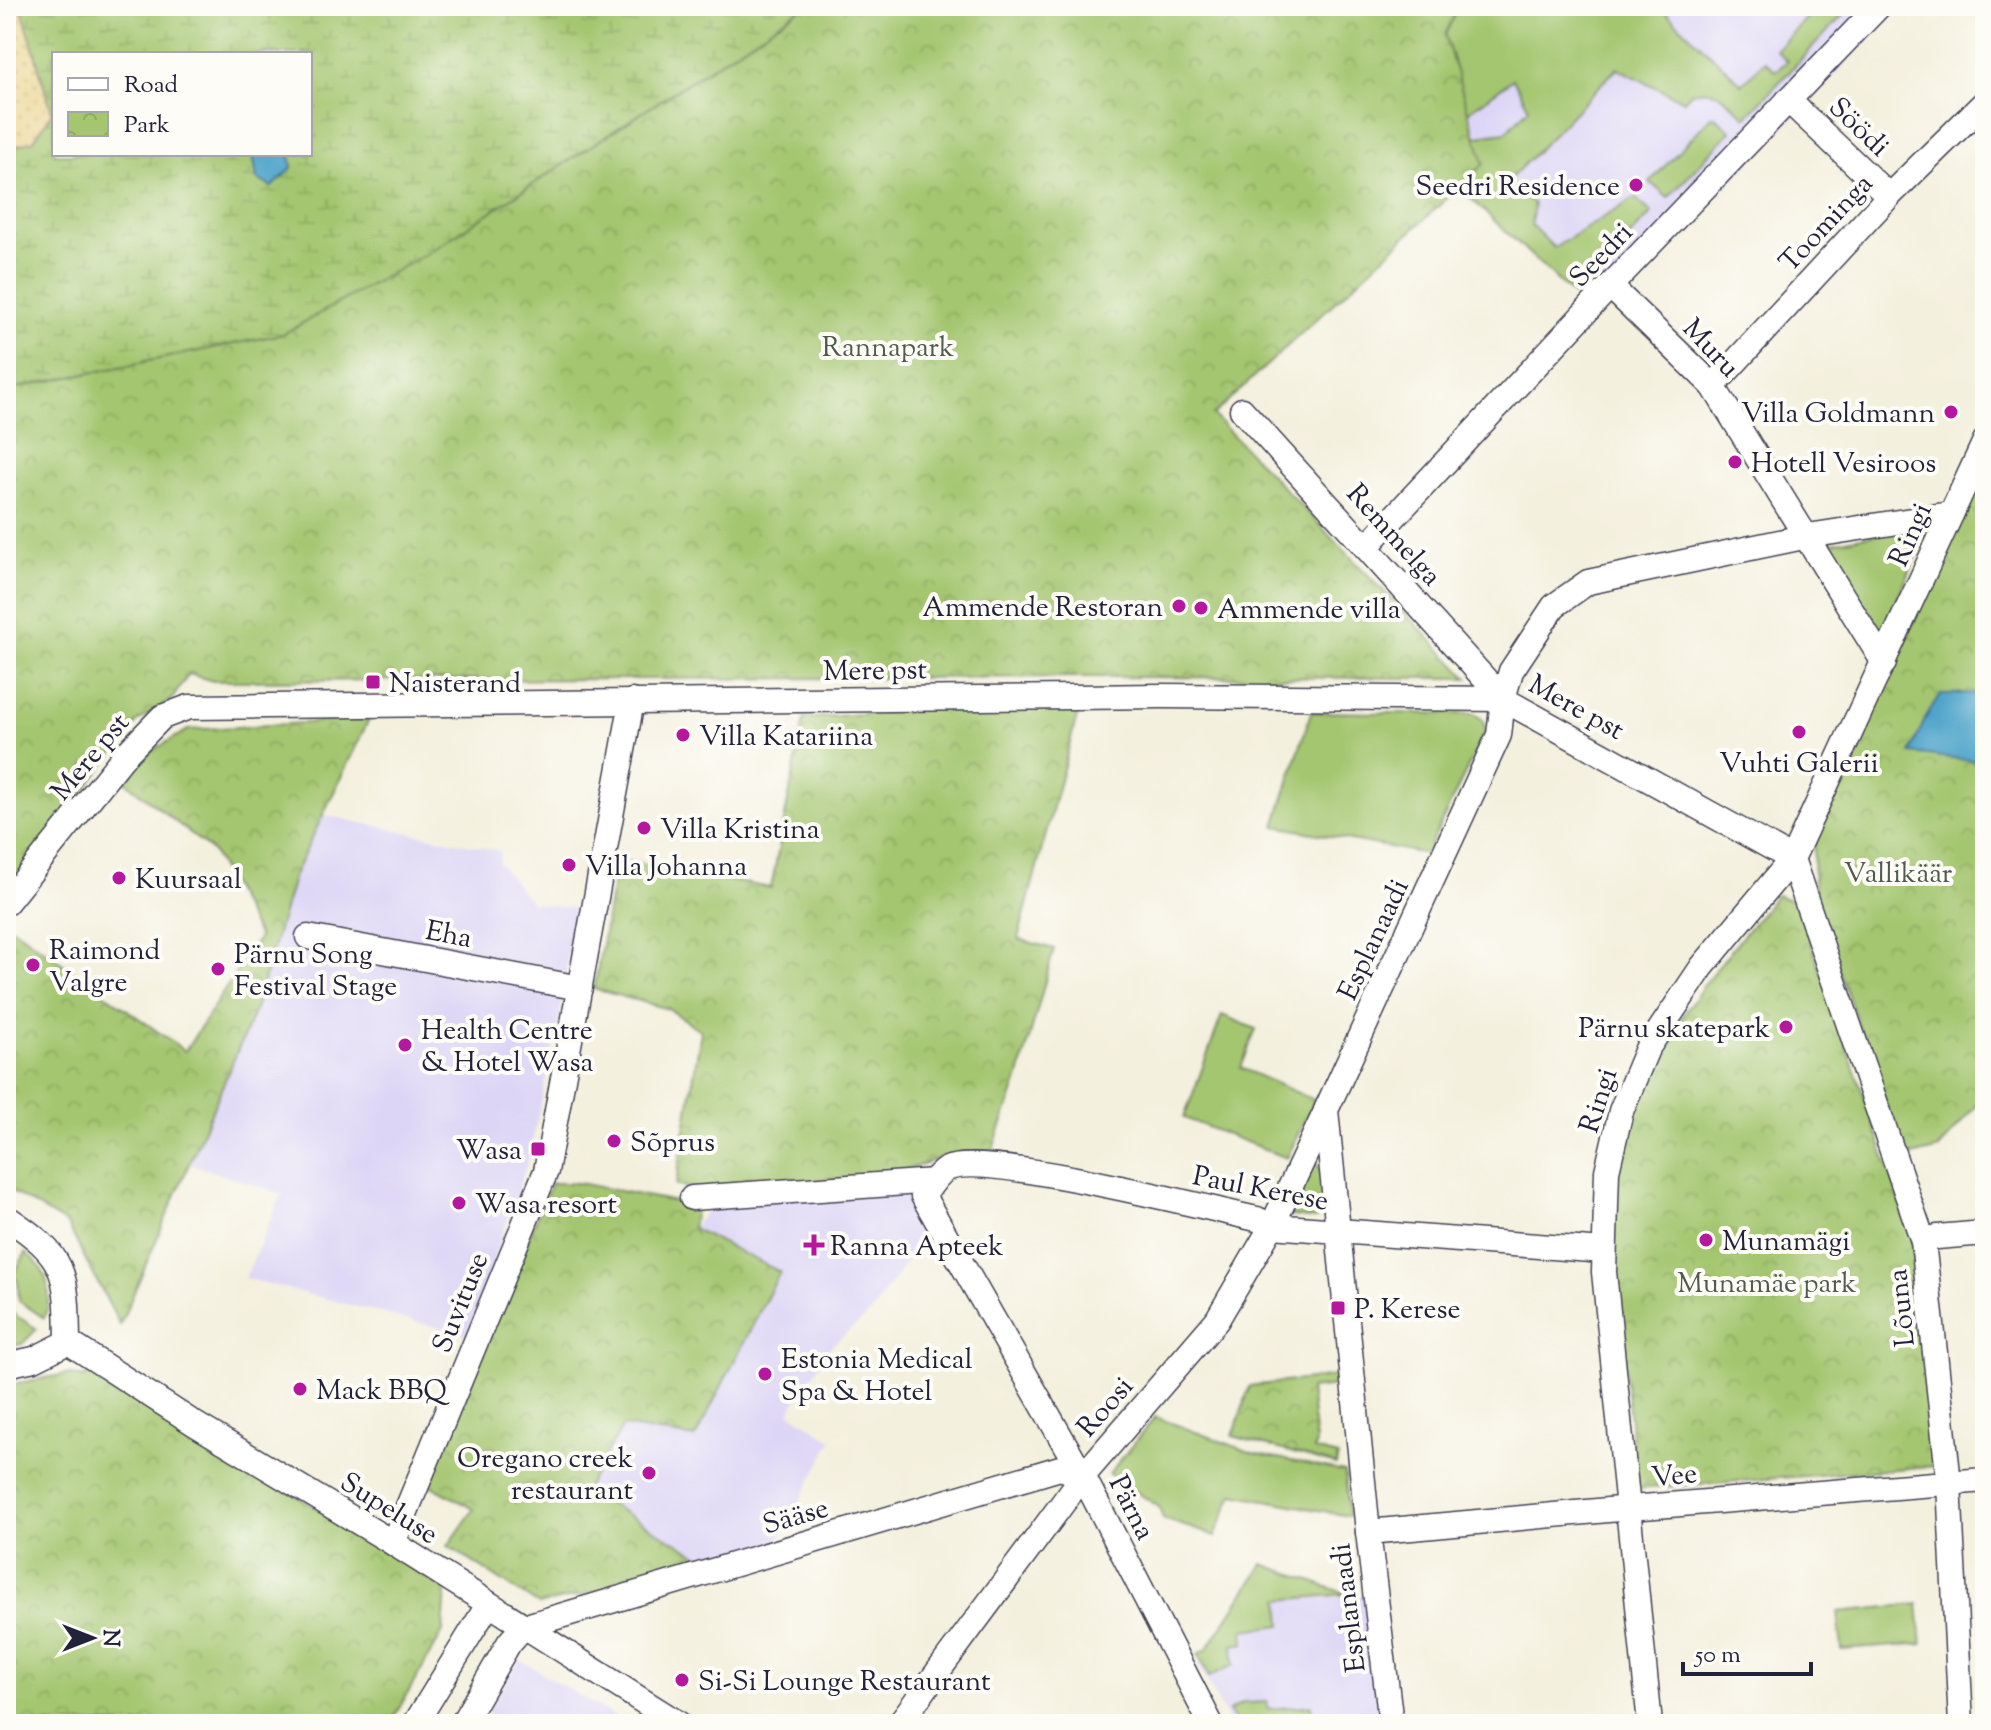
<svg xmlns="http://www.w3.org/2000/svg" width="1991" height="1730" font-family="'Sorts Mill Goudy',serif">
	<defs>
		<pattern id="wetland-marsh" width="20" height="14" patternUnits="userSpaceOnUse" patternTransform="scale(2)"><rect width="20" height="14" fill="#a4c66f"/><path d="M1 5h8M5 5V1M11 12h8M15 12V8" fill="none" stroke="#8daa61"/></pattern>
		<pattern id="sand-dots" width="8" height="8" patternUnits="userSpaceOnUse" patternTransform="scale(2)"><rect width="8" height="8" fill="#eeda9e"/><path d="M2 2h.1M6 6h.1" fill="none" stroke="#ccbb89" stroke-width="1.8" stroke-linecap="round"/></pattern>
		<pattern id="park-crowns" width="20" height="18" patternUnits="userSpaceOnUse" patternTransform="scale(2)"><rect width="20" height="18" fill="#a4c66f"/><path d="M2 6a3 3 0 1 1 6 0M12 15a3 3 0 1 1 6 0" fill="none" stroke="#8daa61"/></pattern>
	</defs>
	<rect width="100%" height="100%" fill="#fdfcf7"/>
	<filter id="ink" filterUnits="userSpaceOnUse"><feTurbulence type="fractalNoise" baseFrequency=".0125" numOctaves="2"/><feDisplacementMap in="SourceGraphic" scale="16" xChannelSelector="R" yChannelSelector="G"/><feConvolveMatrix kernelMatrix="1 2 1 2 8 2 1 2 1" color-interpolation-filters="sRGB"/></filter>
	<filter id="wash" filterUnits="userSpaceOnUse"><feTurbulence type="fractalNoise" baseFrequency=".006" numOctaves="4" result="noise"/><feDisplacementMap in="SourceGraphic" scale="32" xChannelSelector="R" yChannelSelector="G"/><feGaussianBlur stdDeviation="1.8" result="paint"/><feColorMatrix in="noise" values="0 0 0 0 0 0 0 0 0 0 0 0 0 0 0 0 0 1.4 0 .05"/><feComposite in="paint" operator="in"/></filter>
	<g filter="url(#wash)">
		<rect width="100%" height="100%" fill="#f4f0de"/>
		<!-- built -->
		<g fill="#ddd5f6">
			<path d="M1458,6h444l-293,301 -115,-101 -49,-171z"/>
			<path d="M323,815l177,36 -1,12 32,40 44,5 -15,107 -32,146 -61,174 -222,-57 37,-84 -92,-30 65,-154 39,-135z"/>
			<path d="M886,1176l44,51 -59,86 -39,32 -43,67 43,28 -55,105 -63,19 -129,-74 38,-64 72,11 85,-164 -88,-45 33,-39z"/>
			<path d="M1373,1594l14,130h-157l-31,-59 39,-57 29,-6z"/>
			<path d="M520,1660l107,64h-131l-9,-11z"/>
		</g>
		<!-- grass -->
		<g fill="#a4c66f" stroke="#637455" stroke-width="2">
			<path d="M1458,6h201l83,78 23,-23 11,10 11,-10 -11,-11 42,-44h34l-106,111c-17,-15 -29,-32 -54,-25l-8,9 -67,-33 -109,113 26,23 -3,21 23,23 81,-50 17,15 -79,82 -125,-118 15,-39 43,-6 23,-24 -16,-29 -45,33 -23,-77z"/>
			<path d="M1712,116h3l16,15 -63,67 -18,-16z"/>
			<path d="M1932,523l-49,107h-8l-49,-80 5,-7z"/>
			<path d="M1311,712l163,2 8,5 4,11 -60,124 -151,-28z"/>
			<path d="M1222,1015l34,14 -15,39 73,32 -27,58 -103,-40z"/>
			<path d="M1312,1163l8,3 7,45 -12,8 -24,-3 -2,-4z"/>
			<path d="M26,1253c22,15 28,41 18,65l-25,-17 -1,-19 -5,-7z"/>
			<path d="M12,1313l25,16 -15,15 -16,3v-28z"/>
			<path d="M1155,1417l98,36 92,19 4,44 -116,-22 -18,42 -52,-17 -4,-12 -50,-33z"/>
			<path d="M1263,1564l84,30 -67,6 2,25 -38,5 1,13 -12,2 1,20 -25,12 -11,-23 9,-5z"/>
			<path d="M1918,1604l4,40 -80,6 -4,-38z"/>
			<path d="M1267,1702l1,7 43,-4 1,19h-76l-7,-13 15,-8z"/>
		</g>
		<!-- wetland -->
		<path fill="url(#wetland-marsh)" stroke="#637455" stroke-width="2" fill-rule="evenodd" d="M21,6h784l-374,245 -148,83 -277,56v-241l27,-8 19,-28zM54,54h256v100h-20l2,14 -35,11 -4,-25h-199z"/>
		<!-- sand -->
		<path fill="url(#sand-dots)" stroke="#887e6c" stroke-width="2" d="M6,6h15l31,107 -19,28 -27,8z"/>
		<!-- park -->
		<g fill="url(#park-crowns)" stroke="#637455" stroke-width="2">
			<path d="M805,6h653l-13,29 39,129 -271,251 255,263 -385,-1 -870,4 -24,-7 -17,25 -35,23 -131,170v-502l277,-56 148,-83z"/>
			<path d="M1985,465v637l-7,1 -39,46 -34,9 -88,-251c-4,-24 -5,-45 -2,-69z"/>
			<path d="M1006,701h75l-63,238 36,10 -37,134 -27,73 -45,1 -59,19 -182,15 -28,-6 25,-154 -32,-22 -75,-20 23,-129 154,28 33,-169z"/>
			<path d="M369,719l-75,156 -39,135 -135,315 -53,-101 -61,-36v-254l5,-7 174,124 74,-114 -47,-86 -87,-70 25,-29 38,-22z"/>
			<path d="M1776,895l21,7 116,337 22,227 -298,23 -24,-231 -1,-68 25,-92 22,-43 16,-28 36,-52z"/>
			<path d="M551,1183h28l107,21 9,6 -3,18 88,44 -85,166 -72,-12 -38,64 129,74 -175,41 -91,-59 26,-37 -46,-25z"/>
			<path d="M94,1368l352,222 -3,42 -53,92h-384v-339l61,-11 17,4z"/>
			<path d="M1336,1376l1,10 -27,3 6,53 -2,8 24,6 -2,9 -103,-29 17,-50z"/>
		</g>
		<!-- water -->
		<g fill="#4fa4cb" stroke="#386383" stroke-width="2">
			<path d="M253,154h37l2,14 -20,19 -15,-8z"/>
			<path d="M1985,693v69l-75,-9 17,-38 13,-21z"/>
		</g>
	</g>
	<g filter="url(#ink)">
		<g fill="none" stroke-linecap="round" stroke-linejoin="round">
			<defs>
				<g id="minor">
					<path d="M1788,100l101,96"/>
					<path d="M1610,286l103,100 171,277"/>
					<path d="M1713,386l176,-190 96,-94"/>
					<path d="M1242,410l261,289"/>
					<path d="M1367,546l243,-260 269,-280"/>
					<path d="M6,903l119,-148 37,-38 27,-10 973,-11 341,3 289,160 131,382 26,242 12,241"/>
					<path d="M308,937l272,51"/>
					<path d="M692,1198l242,-17"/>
					<path d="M6,1217c61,40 61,55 62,125"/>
					<path d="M1923,1241l14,-4 48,-4"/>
					<path d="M68,1342l127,82 198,119 286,181"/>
					<path d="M6,1365l28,-6 34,-17"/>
					<path d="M1368,1532l262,-24 355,-28"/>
					<path d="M393,1543l153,-372 86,-470"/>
					<path d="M523,1627l537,-159 23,8"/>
					<path d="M415,1724l73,-119"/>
					<path d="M462,1724l47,-81 14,-16"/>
					<path d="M899,1724l184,-248 134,-156 55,-94 53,-113"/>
					<path d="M1211,1724l-128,-248 -160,-280c7,-9 14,-22 24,-27 36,-18 260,39 310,50l15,7 332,25"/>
					<path d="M1391,1724l-23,-192 -42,-422 173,-375 4,-36 8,-28 43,-65 34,-24 220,-46 142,-22"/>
					<path d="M1650,1724l-46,-452 3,-101 14,-60 26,-62 55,-82 90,-108 193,-418"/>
				</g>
			</defs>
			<!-- minor casing -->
			<use href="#minor" stroke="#424153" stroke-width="27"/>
			<!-- minor -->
			<use href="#minor" stroke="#fff" stroke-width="24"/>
		</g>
	</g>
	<!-- markers -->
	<g fill="#b5179e" stroke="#fdfcf7" stroke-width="3">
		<circle cx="1636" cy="185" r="8"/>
		<circle cx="1951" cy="412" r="8"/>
		<circle cx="1735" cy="462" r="8"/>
		<circle cx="1179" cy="606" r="8"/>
		<circle cx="1201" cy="608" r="8"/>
		<rect x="365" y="674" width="16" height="16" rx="4"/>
		<circle cx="1799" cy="732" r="8"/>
		<circle cx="683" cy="735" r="8"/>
		<circle cx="644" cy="828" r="8"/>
		<circle cx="569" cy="865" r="8"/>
		<circle cx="119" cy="878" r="8"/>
		<circle cx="33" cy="965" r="8"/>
		<circle cx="218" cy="969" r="8"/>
		<circle cx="1786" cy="1027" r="8"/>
		<circle cx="405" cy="1045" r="8"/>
		<circle cx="614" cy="1141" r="8"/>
		<rect x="530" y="1141" width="16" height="16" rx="4"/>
		<circle cx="459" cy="1203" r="8"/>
		<circle cx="1706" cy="1240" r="8"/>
		<path d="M810 1233h8v8h8v8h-8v8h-8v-8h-8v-8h8z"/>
		<rect x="1330" y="1300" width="16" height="16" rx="4"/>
		<circle cx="765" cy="1374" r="8"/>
		<circle cx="300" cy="1389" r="8"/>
		<circle cx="649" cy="1473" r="8"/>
		<circle cx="682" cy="1680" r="8"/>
	</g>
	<g text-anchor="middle" stroke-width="8" stroke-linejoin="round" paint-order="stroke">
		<!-- street labels -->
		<g font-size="28" fill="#22223b" stroke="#fdfcf7">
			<text transform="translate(1860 126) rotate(44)" y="10">Söödi</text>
			<text transform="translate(1825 222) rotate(-47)" y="10">Toominga</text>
			<text transform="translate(1600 254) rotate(-46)" y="10">Seedri</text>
			<text transform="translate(1712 347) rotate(47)" y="10">Muru</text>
			<text transform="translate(1395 534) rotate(48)" y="10">Remmelga</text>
			<text transform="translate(1909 534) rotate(-66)" y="10">Ringi</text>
			<text transform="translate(875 669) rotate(-1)" y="10">Mere pst</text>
			<text transform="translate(1577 706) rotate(29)" y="10">Mere pst</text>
			<text transform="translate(89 756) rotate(-50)" y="10">Mere pst</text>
			<text transform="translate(449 933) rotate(11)" y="10">Eha</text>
			<text transform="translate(1372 939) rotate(-65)" y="10">Esplanaadi</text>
			<text transform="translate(1597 1100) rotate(-72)" y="10">Ringi</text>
			<text transform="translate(1261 1187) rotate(11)" y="10">Paul Kerese</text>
			<text transform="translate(459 1302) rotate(-68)" y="10">Suvituse</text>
			<text transform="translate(1900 1308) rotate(-96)" y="10">Lõuna</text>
			<text transform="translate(1104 1406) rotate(-49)" y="10">Roosi</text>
			<text transform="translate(1674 1474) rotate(-5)" y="10">Vee</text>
			<text transform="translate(390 1507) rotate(32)" y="10">Supeluse</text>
			<text transform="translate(1133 1507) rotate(63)" y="10">Pärna</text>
			<text transform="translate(795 1515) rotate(-16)" y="10">Sääse</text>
			<text transform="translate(1347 1608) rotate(-97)" y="10">Esplanaadi</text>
		</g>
		<!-- poi labels -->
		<g font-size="28" fill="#22223b" stroke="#fdfcf7" text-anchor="start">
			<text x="1620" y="195" text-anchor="end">Seedri Residence</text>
			<text x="1935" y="422" text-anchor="end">Villa Goldmann</text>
			<text x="1751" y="472">Hotell Vesiroos</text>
			<text x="1163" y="616" text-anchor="end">Ammende Restoran</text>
			<text x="1217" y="618">Ammende villa</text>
			<text x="389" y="692">Naisterand</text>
			<text x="699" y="745">Villa Katariina</text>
			<text x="1799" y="772" text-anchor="middle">Vuhti Galerii</text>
			<text x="660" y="838">Villa Kristina</text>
			<text x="585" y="875">Villa Johanna</text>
			<text x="135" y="888">Kuursaal</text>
			<text x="49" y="959">Raimond<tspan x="49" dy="32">Valgre</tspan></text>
			<text x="234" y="963">Pärnu Song<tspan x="234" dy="32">Festival Stage</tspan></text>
			<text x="1770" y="1037" text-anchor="end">Pärnu skatepark</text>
			<text x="421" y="1039">Health Centre<tspan x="421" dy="32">&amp; Hotel Wasa</tspan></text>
			<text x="630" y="1151">Sõprus</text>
			<text x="522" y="1159" text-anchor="end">Wasa</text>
			<text x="475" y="1213">Wasa resort</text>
			<text x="1722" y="1250">Munamägi</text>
			<text x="830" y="1255">Ranna Apteek</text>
			<text x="1354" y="1318">P. Kerese</text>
			<text x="781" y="1368">Estonia Medical<tspan x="781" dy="32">Spa &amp; Hotel</tspan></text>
			<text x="316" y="1399">Mack BBQ</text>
			<text x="633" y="1467" text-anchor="end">Oregano creek<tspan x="633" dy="32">restaurant</tspan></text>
			<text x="698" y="1690">Si-Si Lounge Restaurant</text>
		</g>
		<!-- park labels -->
		<g font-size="28" fill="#505b4d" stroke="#fdfcf7">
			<text x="888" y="356">Rannapark</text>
			<text x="1898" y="882">Vallikäär</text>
			<text x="1767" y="1292">Munamäe park</text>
		</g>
	</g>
	<!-- margin -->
	<rect width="1991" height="1730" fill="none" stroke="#fdfcf7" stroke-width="32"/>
	<!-- legend -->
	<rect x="52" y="52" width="260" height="104" fill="#fdfcf7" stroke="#a5a5ac" stroke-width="2"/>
	<rect x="68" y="78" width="40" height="12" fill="#ffffff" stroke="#a5a5ac" stroke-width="2"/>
	<text x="124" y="92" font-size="24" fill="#22223b">Road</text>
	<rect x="68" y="112" width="40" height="24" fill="url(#park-crowns)" stroke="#a5a5ac" stroke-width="2"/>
	<text x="124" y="132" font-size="24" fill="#22223b">Park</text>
	<!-- north arrow -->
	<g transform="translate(92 1638) rotate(90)" stroke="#fdfcf7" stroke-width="6" paint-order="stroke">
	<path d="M0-6L14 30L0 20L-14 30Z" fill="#22223b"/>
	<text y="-12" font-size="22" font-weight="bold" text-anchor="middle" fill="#22223b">N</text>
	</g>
	<!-- scale -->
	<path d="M1683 1662v12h128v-12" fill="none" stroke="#22223b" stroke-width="4"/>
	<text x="1695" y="1662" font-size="24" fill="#22223b" stroke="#fdfcf7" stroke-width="6" paint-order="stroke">50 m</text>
</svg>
